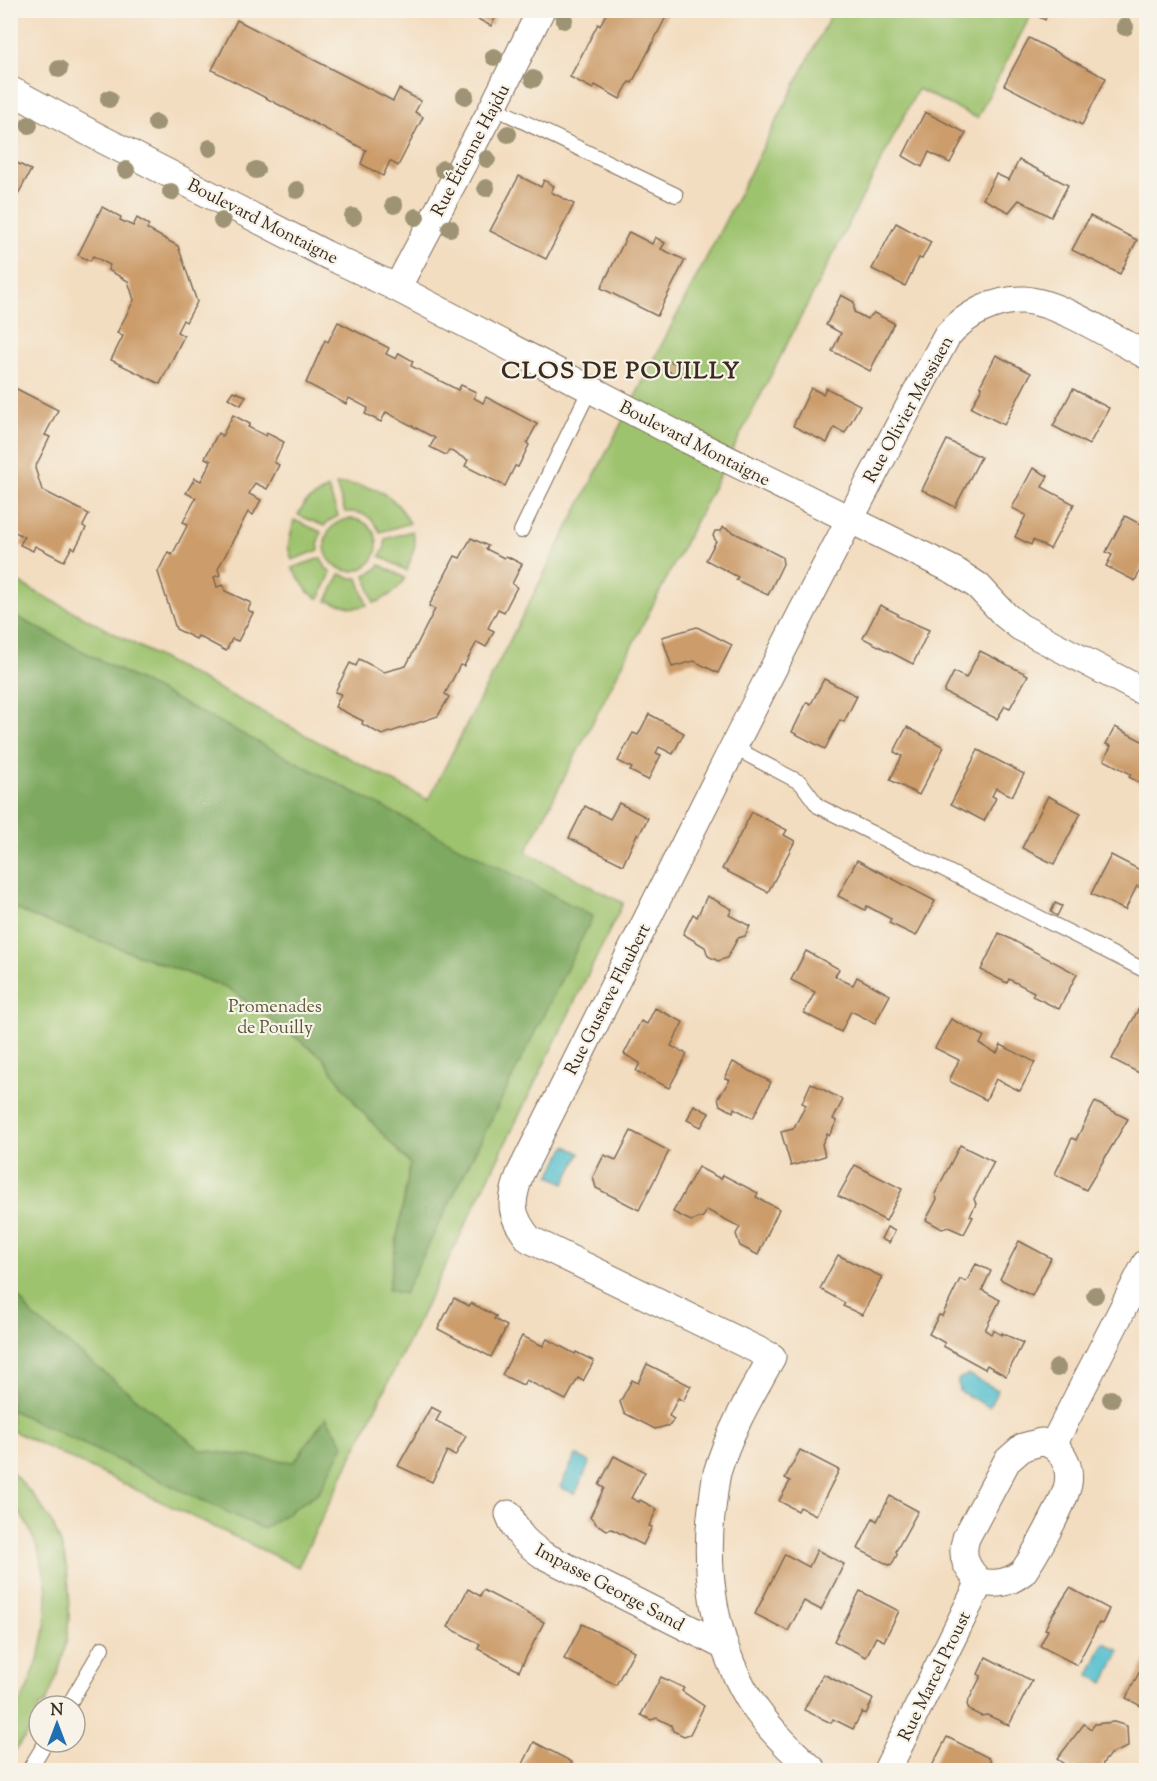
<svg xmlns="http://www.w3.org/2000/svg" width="1157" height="1781" font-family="'Sorts Mill Goudy',serif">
	<rect width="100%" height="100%" fill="#f7f3e8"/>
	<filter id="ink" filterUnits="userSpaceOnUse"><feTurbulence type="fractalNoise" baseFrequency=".0167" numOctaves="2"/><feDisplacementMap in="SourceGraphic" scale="12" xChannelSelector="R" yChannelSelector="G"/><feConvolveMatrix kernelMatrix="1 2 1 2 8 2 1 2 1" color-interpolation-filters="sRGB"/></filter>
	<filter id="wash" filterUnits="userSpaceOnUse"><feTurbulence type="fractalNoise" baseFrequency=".008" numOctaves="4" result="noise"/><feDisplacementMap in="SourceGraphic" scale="24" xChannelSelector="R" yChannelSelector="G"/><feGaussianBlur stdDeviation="1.35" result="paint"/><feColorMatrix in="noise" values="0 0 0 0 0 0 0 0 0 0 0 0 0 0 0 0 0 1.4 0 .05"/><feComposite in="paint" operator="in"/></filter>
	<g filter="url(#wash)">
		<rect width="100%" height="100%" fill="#f3ddc0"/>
		<!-- green -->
		<g fill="#9ec36e" stroke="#6c7646" stroke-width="1.5">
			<path d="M833,11h200l-56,107 -59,-29 -392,763 97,51 -325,664 -287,-137 -1,-852 418,222z"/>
			<path d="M346,484c33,2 48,11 64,39l-30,9c-8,-16 -17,-21 -35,-20l-9,-27z"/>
			<path d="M328,488l10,28 -9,5 -5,5 -26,-11 7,-12z"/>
			<circle cx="351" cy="545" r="26"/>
			<path d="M294,520l27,12 -3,10 1,8 -27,10 -4,-13z"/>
			<path d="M412,531l3,14 -8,26 -27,-15 5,-9v-8z"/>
			<path d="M321,558l5,10 5,5 -12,26 -11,-7 -16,-24z"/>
			<path d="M380,565l25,13c-7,13 -18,20 -31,25l-9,-28 9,-4z"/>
			<path d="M340,574l10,4h8l9,27 -13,3 -27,-7z"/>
			<path d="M11,1471c18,19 36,39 46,63 16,38 16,94 3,132 -4,13 -10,26 -15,39l-6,1c0,18 -18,35 -28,49v-35l16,-31 13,-35 6,-30 1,-34 -6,-33 -13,-31 -17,-27z"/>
		</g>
		<!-- forest -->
		<g fill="#7ea961" stroke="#5c6a40" stroke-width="1.5">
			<path d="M11,614l582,302 -189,378 -16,-4 22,-126 -52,-57 -36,-50 -94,-69 -199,-73 -18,-9z"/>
			<path d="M11,1287l20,27 170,136 93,12 32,-45 18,28 -25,47 -56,37 -252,-119z"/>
		</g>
		<!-- water -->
		<g fill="#55c0cf" stroke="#487576" stroke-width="1.5">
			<path d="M566,1146l14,7 -15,30 -15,-7z"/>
			<path d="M967,1374l31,16 -9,17 -30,-16 1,-3 -2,-4v-4l4,-3h4z"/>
			<path d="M576,1455l14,7 -15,32 -15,-7z"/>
			<path d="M1104,1643l16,8 -16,32 -15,-8z"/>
		</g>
		<g id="blocks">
			<!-- building -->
			<g fill="#cc9c6a">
				<path d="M461,10h38l-8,16z"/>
				<path d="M608,10h57l3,3 -36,70 -3,-1 -9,17 -25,-14 -2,4 -23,-12 28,-53 2,2z"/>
				<path d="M1033,10h16l-4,10 -13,-7z"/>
				<path d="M237,20l156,81 6,-12 22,12 -6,11 8,5 -25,49 -8,-5 -7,15 -22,-12 5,-14 -154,-80z"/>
				<path d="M1029,38l77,40 -24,47 -78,-40z"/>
				<path d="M925,112l41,21 -16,30 -21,-11 -7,15 -19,-11z"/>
				<path d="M11,160l20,10 -21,39v-47z"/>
				<path d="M1019,160l49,25 -17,32 -32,-17 -10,12 -26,-13 13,-25 13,6z"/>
				<path d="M519,176l22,11 3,-7 10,6 -3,6 23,12 -28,55 -56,-28z"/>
				<path d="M102,207l19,10 -1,3 13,6 4,-8 12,7 -2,4 31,17 19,56 -11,20 -3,-2 -6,12 7,4 -24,48 -49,-24 12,-24 -6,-3 17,-33 -6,-19 -20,-11 2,-5 -17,-9 -3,5 -12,-6z"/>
				<path d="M1090,216l47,24 -17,34 -48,-24z"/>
				<path d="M896,223l35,19 -9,17 -3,-1 -14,28 -33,-17z"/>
				<path d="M629,232l23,12 3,-7 10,6 -4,6 24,11 -28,56 -56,-28z"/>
				<path d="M841,295l13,7v10l13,7 7,-6 20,10 -24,48 -38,-20 9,-18 -15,-8z"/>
				<path d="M338,322l51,26 -3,6 10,5 3,-6 14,8 -2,5 47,24 3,-5 15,7 -2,6 9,5 3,-6 51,27 -10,19 2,2 -11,22 -3,-1 -10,20 -40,-20 3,-6 -19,-10 -3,5 -16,-8 5,-9 -49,-26 -5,10 -16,-8 3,-6 -19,-10 -3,6 -40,-21 19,-43 3,2z"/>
				<path d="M996,355l35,18 -27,52 -33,-17 11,-21 -2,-1z"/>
				<path d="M667,360l19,8 -5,8 -19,-7z"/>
				<path d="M13,387l45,23 -13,25 5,2 -15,31 7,22 47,24 -6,12 3,2 -11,21 -3,-2 -8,14 -29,-15 -2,5 -13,-6 4,-8 -12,-7 -2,4v-142z"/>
				<path d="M811,388l12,6 3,-6 34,17 -15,28 -11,-5 -7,15 -34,-17z"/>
				<path d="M1073,389l36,19 -20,37 -36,-19z"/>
				<path d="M233,391l13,5 -5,9 -13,-7z"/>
				<path d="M233,415l17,9 -2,3 18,9 1,-3 17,9 -10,20 5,3 -12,24 -12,-6 -6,11 12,6 -8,15 -5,-3 -30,57 2,6 -6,2 3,10 6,-2 2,6 26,12 -3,7 5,3 -15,28 -6,-2 -6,12 -28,-15 -2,3 -20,-10 -18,-57 10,-20 4,3 16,-31 -5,-2 13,-24 -10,-5 9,-15 6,3 10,-20 -6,-3 13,-25 4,3z"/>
				<path d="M947,440l34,17 -26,50 -33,-17z"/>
				<path d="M1033,468l15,8 -6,11 32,17 -24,45 -17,-9 -2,5 -16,-8 11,-22 -14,-7z"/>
				<path d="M1125,516l21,11v31l-11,23 -29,-15 6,-11 -6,-3z"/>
				<path d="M723,527l59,30 1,7 -15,31 -32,-15 2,-3 -32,-17 10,-19 -3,-5 2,-5h6z"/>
				<path d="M471,538l17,8 -2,3 18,9 2,-2 16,8 -10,20 5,3 -13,25 -6,-3 -10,19 6,3 -8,16 -9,-5 -13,24 -4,-1 -15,29 4,3 -11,19 -56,19 -20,-11 1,-3 -28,-14 6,-13 -6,-2 15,-29 6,3 3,-7 25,13 22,-6 29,-57 -6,-3 26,-50 5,2z"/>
				<path d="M880,605l18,9 -1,2 32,14 -16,34 -50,-26z"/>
				<path d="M697,627l35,18 -14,28 -24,-12 -22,6 -10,-30z"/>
				<path d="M980,651l48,24 -18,33 -5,-2 -8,13 -53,-27 10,-20 12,6z"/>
				<path d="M824,679l33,17 -13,26 -4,-2 -15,29 -33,-17 15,-30 4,2z"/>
				<path d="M649,714l35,19 -11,21 -14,-7 -3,6 5,2 -13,25 -18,-9 2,-3 -14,-7 15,-28 5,2z"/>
				<path d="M907,727l37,20 -25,48 -29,-15 12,-24 -8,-4z"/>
				<path d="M1115,727l31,16v37l-2,5 -15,-8 2,-3 -27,-14 7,-14 -5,-2z"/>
				<path d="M978,750l46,24 -12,22 -16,-8 -4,8 4,2 -12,23 -33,-17z"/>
				<path d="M1048,796l33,17 -27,51 -32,-16z"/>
				<path d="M619,803l29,15 -9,17 -2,-1 -14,31 -54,-27 16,-32 25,13z"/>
				<path d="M752,812l35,18 -3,5 11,6 -27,51 -46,-23z"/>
				<path d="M1111,855l35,18 -5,15 -4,-2 -12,24 -34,-16z"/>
				<path d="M857,860l78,41 -19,35 -27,-13 2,-4 -24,-13 -2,4 -27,-14z"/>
				<path d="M707,896l25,13 -3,6 21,11 -5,10 -7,2 -11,20 -9,3 -10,-5 -3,-9 -22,-13 10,-20 4,3z"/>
				<path d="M1055,903l7,3 -5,10 -6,-4z"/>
				<path d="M999,933l78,41 -18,35 -27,-13 2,-4 -25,-13 -2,4 -26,-13z"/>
				<path d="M806,951l33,18 -4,7 9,5 9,4 4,-8 33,18 -15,28 -24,-12 -10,21 -37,-19 11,-21 -24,-12z"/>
				<path d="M655,1008l28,14 -12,24 16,8 -18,34 -33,-17 4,-8 -16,-9 17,-33 6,3z"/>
				<path d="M1139,1008l7,4v51l-5,11 -29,-15z"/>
				<path d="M951,1019l33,17 -4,8 8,5 9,4 4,-8 34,17 -15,29 -24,-12 -10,21 -37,-19 10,-21 -24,-12z"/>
				<path d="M733,1062l38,20 -18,36 -19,-10 -1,4 -13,-7 -2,-7 12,-18 -5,-2z"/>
				<path d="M811,1083l32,17 -10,19 4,2 -8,15 -2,-2 -5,10 3,12 -34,10 -10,-34 12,-3 13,-24 -4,-2z"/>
				<path d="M1095,1102l33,17 -42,71 -31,-16 17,-36 4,2z"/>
				<path d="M694,1105l15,8 -8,14 -14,-7z"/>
				<path d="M631,1131l38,20 -30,59 -43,-22 -3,-11 11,-22 12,5z"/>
				<path d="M960,1145l34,17 -20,37 2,5 -6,12 3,1 -9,17 -16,-7 -6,2 -16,-9 11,-21 -2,-5z"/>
				<path d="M855,1165l47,24 -16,32 -48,-25z"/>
				<path d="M698,1167l23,12 2,-4 35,18 -2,4 23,12 -21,46 -18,-9 -4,-12 4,-7 -33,-17 -4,7 -12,4 -18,-9z"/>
				<path d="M887,1227l8,4 -6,12 -8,-4z"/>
				<path d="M1019,1241l32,17 -19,38 -32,-17z"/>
				<path d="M838,1255l44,22 -20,38 -19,-9 2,-3 -25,-14z"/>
				<path d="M976,1264l15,7 -9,19 18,10 -15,30 6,4 2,-4 8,5 1,-2 21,10 -17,33 -19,-11 -2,4 -42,-23 2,-3 -16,-9 10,-19 3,1 18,-37 6,3z"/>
				<path d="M454,1298l15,8 2,-3 25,13 -2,3 13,7 -16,31 -53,-28z"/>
				<path d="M522,1336l21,10 4,-7 28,15 1,-2 18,9 -11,20 -5,-3 -12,22 -40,-20 -3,5 -21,-10z"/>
				<path d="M647,1364l44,22 -8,15 -5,-3 -9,18 5,3 -4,6 -15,4 -31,-16 -4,-11 12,-22 6,3z"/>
				<path d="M431,1407l10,5 -5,9 30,15 -11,20 -8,-5 -15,31 -34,-16z"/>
				<path d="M800,1450l39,20 -23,45 -16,-8 -2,4 -19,-10 11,-20 -5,-3z"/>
				<path d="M614,1456l31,16 -14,26 8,4 1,-2 17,9 -8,17 3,1 -9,18 -31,-16 -5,1 -11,-6 -2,-4 -4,-3 14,-29 -5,-3z"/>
				<path d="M890,1496l28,15 -22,40 1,4 -5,9 -3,1 -31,-16 15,-31 4,3z"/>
				<path d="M817,1550l27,14 -23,46 -17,-9 -16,30 -33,-17 30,-60 24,13z"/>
				<path d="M1070,1588l39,21 -7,15 -3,-1 -22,42 -37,-19 8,-16 -3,-1 6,-12z"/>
				<path d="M468,1589l12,7 3,-6 61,32 -25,49 -41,-22 2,-5 -32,-17z"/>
				<path d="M860,1591l39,20 -15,30 -8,-4 -10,20 -32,-16z"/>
				<path d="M582,1624l52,27 -18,34 -52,-26z"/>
				<path d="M986,1657l46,24 -23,44 -22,-10 -6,1 -12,-6 -2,-6 14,-28 -3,-2z"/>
				<path d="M1146,1659v50l-20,-11z"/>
				<path d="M823,1674l50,25 -7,15 -4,-2 -9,17 -20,-10 -2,4 -27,-13z"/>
				<path d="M661,1677l23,11 -2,3 22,15 -14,28 -6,2 -11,-5 -2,-6 -14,-7 -6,2 -10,-5z"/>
				<path d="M1114,1722l13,4 1,21 -18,7 -7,9 -1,7h-23l-3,-2 -3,2 -16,-11 27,-35 7,5 4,-5z"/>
				<path d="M947,1737l42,21 6,12h-65z"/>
				<path d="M534,1742l38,20 -4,8h-48z"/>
			</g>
		</g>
	</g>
	<g filter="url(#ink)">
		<use href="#blocks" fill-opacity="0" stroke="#7b6957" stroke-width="1.5"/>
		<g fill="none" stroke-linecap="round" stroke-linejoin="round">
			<defs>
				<g id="lane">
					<path d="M493,107l183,88"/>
					<path d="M521,531l69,-142"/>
					<path d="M733,747l68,36 17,23 328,165"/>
					<path d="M68,1706l34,-58"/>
					<path d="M29,1770l17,-28"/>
				</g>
				<g id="street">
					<path d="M10,90l86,46 229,118 72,34 283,148 275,135 23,15 27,29 15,12 126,66"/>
					<path d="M397,288l96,-181 48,-97"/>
					<path d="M1041,1442c20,2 30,23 27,42 -3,17 -34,73 -45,88 -14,11 -26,13 -43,10 -13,-13 -20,-25 -14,-44l41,-77 16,-14z"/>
					<path d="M1053,1445l93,-182"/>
					<path d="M509,1514c8,21 16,28 34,41l181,91"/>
					<path d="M813,1770c-24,-21 -47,-44 -64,-71 -36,-60 -46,-131 -36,-199 1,-9 2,-18 4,-27 12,-42 34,-78 55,-116l-243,-118c-20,-25 -19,-36 -9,-65 140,-280 278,-562 427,-838 18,-21 47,-37 77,-36 37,3 89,38 122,55"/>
					<path d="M887,1770l93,-188"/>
				</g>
			</defs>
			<!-- lane casing -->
			<use href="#lane" stroke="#7b6957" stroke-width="16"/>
			<!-- street casing -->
			<use href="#street" stroke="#7b6957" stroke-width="29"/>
			<!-- lane -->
			<use href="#lane" stroke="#fff" stroke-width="14"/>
			<!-- street -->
			<use href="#street" stroke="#fff" stroke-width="27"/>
		</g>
		<!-- trees -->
		<g fill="#9e9474">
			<circle cx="564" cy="20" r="9"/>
			<circle cx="1125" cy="27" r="9"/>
			<circle cx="494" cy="57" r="9"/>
			<circle cx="59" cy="69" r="9"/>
			<circle cx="533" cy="79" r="9"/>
			<circle cx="465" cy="96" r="9"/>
			<circle cx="109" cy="99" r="9"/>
			<circle cx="156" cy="123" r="9"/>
			<circle cx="29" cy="125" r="9"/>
			<circle cx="508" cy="134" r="9"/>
			<circle cx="210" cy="148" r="9"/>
			<circle cx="487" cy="159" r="9"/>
			<circle cx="443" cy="169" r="9"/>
			<circle cx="126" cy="170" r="9"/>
			<circle cx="256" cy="170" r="9"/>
			<circle cx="486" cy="188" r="9"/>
			<circle cx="297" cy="190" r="9"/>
			<circle cx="171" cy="192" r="9"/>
			<circle cx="394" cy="205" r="9"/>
			<circle cx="353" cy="217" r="9"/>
			<circle cx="416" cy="217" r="9"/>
			<circle cx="222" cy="221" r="9"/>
			<circle cx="450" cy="228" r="9"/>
			<circle cx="1095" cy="1295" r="9"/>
			<circle cx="1057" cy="1368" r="9"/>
			<circle cx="1111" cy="1399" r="9"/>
		</g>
	</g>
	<g text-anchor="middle" stroke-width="4.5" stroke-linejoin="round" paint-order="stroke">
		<!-- street labels -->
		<g font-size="18" fill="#3b2a1e" stroke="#f7f3e8">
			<text transform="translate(470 150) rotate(-62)" y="6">Rue Étienne Hajdu</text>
			<text transform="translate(263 221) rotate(27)" y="6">Boulevard Montaigne</text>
			<text transform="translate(908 409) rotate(-61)" y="6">Rue Olivier Messiaen</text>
			<text transform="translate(695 443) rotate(27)" y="6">Boulevard Montaigne</text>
			<text transform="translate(607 999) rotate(-63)" y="6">Rue Gustave Flaubert</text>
			<text transform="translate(610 1587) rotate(28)" y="6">Impasse George Sand</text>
			<text transform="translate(934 1676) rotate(-64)" y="6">Rue Marcel Proust</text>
		</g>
		<!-- park labels -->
		<g font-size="18" fill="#595836" stroke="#f7f3e8">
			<text x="275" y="1012">Promenades<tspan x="275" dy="21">de Pouilly</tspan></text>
		</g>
		<!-- district labels -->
		<g font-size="24" font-weight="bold" letter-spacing="1.5" fill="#3b2a1e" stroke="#f7f3e8">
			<text x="621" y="378">CLOS DE POUILLY</text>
		</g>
	</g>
	<!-- margin -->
	<rect width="1157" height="1781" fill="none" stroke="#f7f3e8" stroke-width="36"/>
	<!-- north arrow -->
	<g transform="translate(57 1724)"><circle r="28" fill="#f7f3e8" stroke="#aca397" stroke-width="1.5"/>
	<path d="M0-4.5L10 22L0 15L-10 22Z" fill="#1f6fb2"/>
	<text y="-9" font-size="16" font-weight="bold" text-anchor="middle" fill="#3b2a1e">N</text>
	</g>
</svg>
